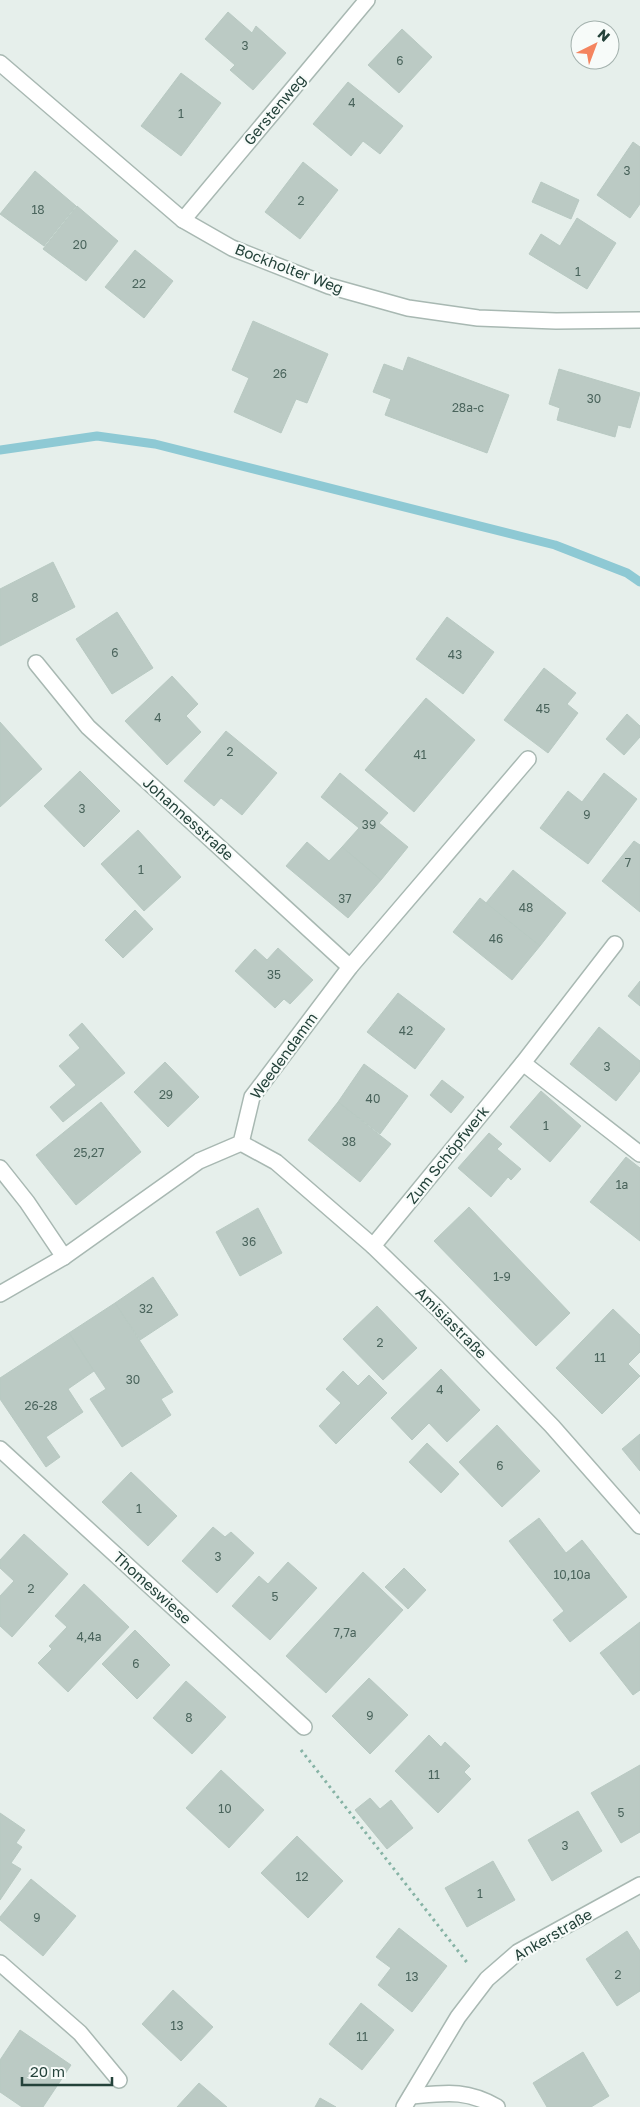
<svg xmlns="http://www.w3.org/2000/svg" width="640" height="2107" font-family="'Golos Text',sans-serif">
	<rect width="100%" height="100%" fill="#e6efeb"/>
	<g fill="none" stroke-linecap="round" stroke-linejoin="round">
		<!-- stream -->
		<path stroke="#8ec9d4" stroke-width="9" d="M0,450l97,-14 58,8 400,101 72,28 13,9"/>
	</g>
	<!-- building -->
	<g fill="#bbcac4" stroke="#b8c9c2">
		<path d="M228,12l24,21 4,-7 30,27 -33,37 -23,-20 5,-5 -30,-26z"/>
		<path d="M402,29l30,28 -33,36 -31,-28z"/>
		<path d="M181,73l40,30 -40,53 -40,-30z"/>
		<path d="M348,82l55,44 -23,28 -17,-13 -12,15 -38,-32z"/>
		<path d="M633,142l7,5v57l-10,14 -33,-23z"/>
		<path d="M303,162l35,28 -38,49 -35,-27z"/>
		<path d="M35,171l41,35 -32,40 -44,-32z"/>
		<path d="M541,182l38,18 -8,19 -39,-17z"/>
		<path d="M77,206l41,35 -32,40 -43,-32z"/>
		<path d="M577,218l39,25 -29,46 -58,-35 12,-20 19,12z"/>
		<path d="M135,250l38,31 -29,37 -39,-31z"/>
		<path d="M253,321l75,33 -21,49 -11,-4 -15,34 -47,-21 15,-34 -17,-8z"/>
		<path d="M408,357l101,38 -22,58 -102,-38 6,-16 -18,-7 11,-28 19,7z"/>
		<path d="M559,369l81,24 -10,35 -12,-3 -3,12 -58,-17 3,-12 -11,-4z"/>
		<path d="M53,562l22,45 -75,39v-57z"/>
		<path d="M117,612l36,56 -41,26 -36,-55z"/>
		<path d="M447,617l47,35 -31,42 -47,-35z"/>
		<path d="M544,668l32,25 -9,11 11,9 -30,40 -44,-33z"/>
		<path d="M172,676l26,28 -12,12 15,16 -34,33 -42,-44z"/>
		<path d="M426,698l49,42 -61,72 -49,-42z"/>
		<path d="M627,714l13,12v11l-16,18 -18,-16z"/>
		<path d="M0,722l42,47 -42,38z"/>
		<path d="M226,731l51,42 -35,42 -21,-17 -7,8 -30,-25z"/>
		<path d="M80,771l40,40 -36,36 -40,-41z"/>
		<path d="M340,773l48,40 -9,10 29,24 -27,33 -39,-33 17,-19 -38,-31z"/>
		<path d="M604,773l33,26 -49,65 -48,-36 28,-37 14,11z"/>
		<path d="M138,830l43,47 -37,34 -43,-47z"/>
		<path d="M634,841l6,4v67l-38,-31z"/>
		<path d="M307,842l22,19 13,-14 39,33 -33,38 -62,-52z"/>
		<path d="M513,870l53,43 -26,33 -54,-43z"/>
		<path d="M480,898l60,48 -28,34 -59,-48z"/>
		<path d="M135,910l18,19 -30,29 -18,-18z"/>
		<path d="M278,948l35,32 -23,24 -6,-5 -9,9 -40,-37 20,-22 12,11z"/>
		<path d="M640,981v25l-12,-10z"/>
		<path d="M398,993l47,36 -30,40 -48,-37z"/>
		<path d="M82,1023l43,50 -62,49 -13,-15 26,-22 -17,-19 21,-18 -11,-13z"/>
		<path d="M599,1027l41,34v10l-24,30 -46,-37z"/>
		<path d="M165,1062l34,35 -31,30 -34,-35z"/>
		<path d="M364,1064l44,32 -28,38 -42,-32z"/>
		<path d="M442,1080l22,17 -13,16 -21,-18z"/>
		<path d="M541,1091l40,35 -31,36 -40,-35z"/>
		<path d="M101,1102l40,50 -65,53 -40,-50z"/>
		<path d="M338,1102l53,42 -31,38 -52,-42z"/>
		<path d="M489,1133l13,11 -5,5 24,20 -10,11 -3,-3 -17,20 -33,-29z"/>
		<path d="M626,1157l14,11v73l-50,-39z"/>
		<path d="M469,1207l101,106 -34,33 -102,-105z"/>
		<path d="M258,1208l24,45 -42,23 -24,-44z"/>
		<path d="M153,1277l25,38 -38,25 -25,-37z"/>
		<path d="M115,1303l58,89 -12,7 10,16 -49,32 -32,-48 16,-10 -37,-56z"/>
		<path d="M377,1306l40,42 -34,32 -40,-41z"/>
		<path d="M613,1309l27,26v17l-12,12 12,12 -38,38 -46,-46z"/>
		<path d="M69,1333l25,38 -26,18 15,23 -37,25 14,20 -14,10 -46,-68v-21z"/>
		<path d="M441,1369l39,41 -33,32 -18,-19 -17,17 -21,-22z"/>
		<path d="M343,1371l15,15 11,-11 18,18 -51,51 -17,-18 22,-23 -15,-14z"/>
		<path d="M497,1425l43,46 -38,36 -43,-45z"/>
		<path d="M640,1434v37l-18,-22z"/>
		<path d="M427,1443l32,31 -18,19 -32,-31z"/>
		<path d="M131,1472l46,44 -29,30 -46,-44z"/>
		<path d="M539,1518l27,35 16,-13 45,57 -57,45 -17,-22 11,-9 -55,-70z"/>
		<path d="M213,1527l12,10 6,-5 23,21 -37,40 -35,-32z"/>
		<path d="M24,1534l44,40 -56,63 -12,-11v-30l14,-15 -14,-13v-8z"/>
		<path d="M288,1562l29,26 -47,52 -38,-34 27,-30 9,8z"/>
		<path d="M404,1568l22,22 -18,19 -23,-22z"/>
		<path d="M363,1572l40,38 -77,83 -40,-37z"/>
		<path d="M84,1584l45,43 -61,65 -30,-29 14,-14 -3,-3 18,-19 -12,-11z"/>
		<path d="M640,1622v68l-7,5 -33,-42z"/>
		<path d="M135,1630l35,35 -33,34 -35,-35z"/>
		<path d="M369,1678l39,37 -38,39 -38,-38z"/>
		<path d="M186,1681l40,36 -34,37 -39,-36z"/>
		<path d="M429,1735l12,12 4,-5 25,24 -6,6 7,7 -33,34 -43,-42z"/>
		<path d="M640,1765v67l-19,11 -30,-50z"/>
		<path d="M221,1770l43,40 -35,38 -43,-40z"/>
		<path d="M370,1798l10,11 11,-9 22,28 -26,21 -32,-39z"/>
		<path d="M578,1811l24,40 -50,30 -24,-41z"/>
		<path d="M0,1813l25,17 -9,13 6,4 -11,16 10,6 -21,31z"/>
		<path d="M297,1836l46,45 -35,37 -47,-45z"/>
		<path d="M493,1861l22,39 -48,27 -22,-39z"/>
		<path d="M31,1879l45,37 -33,40 -43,-36v-3z"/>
		<path d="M399,1928l48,38 -35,46 -34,-27 13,-17 -15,-11z"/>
		<path d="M627,1931l13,20v40l-23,15 -31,-47z"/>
		<path d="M173,1990l40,37 -32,34 -39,-37z"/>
		<path d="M361,2003l33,27 -32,40 -33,-26z"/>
		<path d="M20,2030l51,35 -28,42h-21l-22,-15v-32z"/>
		<path d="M583,2052l26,44 -18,11h-44l-14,-24z"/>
		<path d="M199,2083l28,24h-50z"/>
		<path d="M320,2098l16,9h-21z"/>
	</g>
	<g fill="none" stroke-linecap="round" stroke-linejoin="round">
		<defs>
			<g id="street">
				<path d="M0,63l183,157 49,28 97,38 79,22 70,10 78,3 84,-1"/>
				<path d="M183,220l184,-220"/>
				<path d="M36,663l52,64 262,240"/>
				<path d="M523,1063l117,91"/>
				<path d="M241,1143l35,19 97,84 64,62 115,118 88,100"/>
				<path d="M0,1168l27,34 37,55"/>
				<path d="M373,1246l150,-183 92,-119"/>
				<path d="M0,1294l64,-37 135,-96 42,-18 11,-46 98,-130 178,-208"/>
				<path d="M0,1449l304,278"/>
				<path d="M0,1963l80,70 39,47"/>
				<path d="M411,2096c34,-3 55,-7 86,11"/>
				<path d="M404,2107l54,-90 29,-38 31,-27 122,-67"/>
			</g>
		</defs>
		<!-- street casing -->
		<use href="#street" stroke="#a8b8b2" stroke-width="18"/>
		<!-- path -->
		<path stroke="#86b3a5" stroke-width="3" stroke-dasharray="2.5 4" stroke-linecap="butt" d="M301,1750l168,215"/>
		<!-- street -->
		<use href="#street" stroke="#fff" stroke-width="15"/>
	</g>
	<g text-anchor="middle" stroke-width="4.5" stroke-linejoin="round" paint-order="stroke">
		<!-- number labels -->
		<g font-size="12" fill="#4a645c">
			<text x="245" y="50">3</text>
			<text x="400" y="65">6</text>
			<text x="352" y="107">4</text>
			<text x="181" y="118">1</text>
			<text x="627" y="175">3</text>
			<text x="301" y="205">2</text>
			<text x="38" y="214">18</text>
			<text x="80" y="249">20</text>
			<text x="578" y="276">1</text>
			<text x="139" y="288">22</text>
			<text x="280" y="378">26</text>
			<text x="594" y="403">30</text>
			<text x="468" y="412">28a-c</text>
			<text x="35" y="602">8</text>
			<text x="115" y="657">6</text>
			<text x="455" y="659">43</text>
			<text x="543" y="713">45</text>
			<text x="158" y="722">4</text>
			<text x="230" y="756">2</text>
			<text x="420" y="759">41</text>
			<text x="82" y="813">3</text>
			<text x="587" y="819">9</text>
			<text x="369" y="829">39</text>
			<text x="628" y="867">7</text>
			<text x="141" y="874">1</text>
			<text x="345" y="903">37</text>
			<text x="526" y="912">48</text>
			<text x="496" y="943">46</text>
			<text x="274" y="979">35</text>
			<text x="406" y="1035">42</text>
			<text x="607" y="1071">3</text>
			<text x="166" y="1099">29</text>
			<text x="373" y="1103">40</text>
			<text x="546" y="1130">1</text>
			<text x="349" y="1146">38</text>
			<text x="89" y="1157">25,27</text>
			<text x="622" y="1189">1a</text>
			<text x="249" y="1246">36</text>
			<text x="502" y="1281">1-9</text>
			<text x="146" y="1313">32</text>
			<text x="380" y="1347">2</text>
			<text x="600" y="1362">11</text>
			<text x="133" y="1384">30</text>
			<text x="440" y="1394">4</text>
			<text x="41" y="1410">26-28</text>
			<text x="500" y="1470">6</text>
			<text x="139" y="1513">1</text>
			<text x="218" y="1561">3</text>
			<text x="572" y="1579">10,10a</text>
			<text x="31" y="1593">2</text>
			<text x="275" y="1601">5</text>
			<text x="345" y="1637">7,7a</text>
			<text x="89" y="1641">4,4a</text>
			<text x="136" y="1668">6</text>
			<text x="370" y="1720">9</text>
			<text x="189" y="1722">8</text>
			<text x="434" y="1779">11</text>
			<text x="225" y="1813">10</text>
			<text x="621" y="1817">5</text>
			<text x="565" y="1850">3</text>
			<text x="302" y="1881">12</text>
			<text x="480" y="1898">1</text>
			<text x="37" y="1922">9</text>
			<text x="618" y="1979">2</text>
			<text x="412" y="1981">13</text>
			<text x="177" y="2030">13</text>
			<text x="362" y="2041">11</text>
		</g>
		<!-- street labels -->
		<g font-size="15" fill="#24423a" stroke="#f7fbf9">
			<text transform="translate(275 110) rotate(-50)" y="5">Gerstenweg</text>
			<text transform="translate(289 269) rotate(21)" y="5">Bockholter Weg</text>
			<text transform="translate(188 819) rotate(42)" y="5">Johannesstraße</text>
			<text transform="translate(284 1056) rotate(-54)" y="5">Weedendamm</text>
			<text transform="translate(448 1155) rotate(-51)" y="5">Zum Schöpfwerk</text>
			<text transform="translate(451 1323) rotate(45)" y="5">Amisiastraße</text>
			<text transform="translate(152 1588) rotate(42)" y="5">Thomeswiese</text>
			<text transform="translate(553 1935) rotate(-30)" y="5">Ankerstraße</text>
		</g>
	</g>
	<!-- north arrow -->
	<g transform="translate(595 45) rotate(42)"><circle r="24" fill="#f7fbf9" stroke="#a3b1ad"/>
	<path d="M0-4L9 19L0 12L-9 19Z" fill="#f4845f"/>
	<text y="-8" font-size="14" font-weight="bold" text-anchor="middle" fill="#24423a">N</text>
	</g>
	<!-- scale -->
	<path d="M22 2077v8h90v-8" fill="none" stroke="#24423a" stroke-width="2.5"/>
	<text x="30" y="2077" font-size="15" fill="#24423a" stroke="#f7fbf9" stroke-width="4" paint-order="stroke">20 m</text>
</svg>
